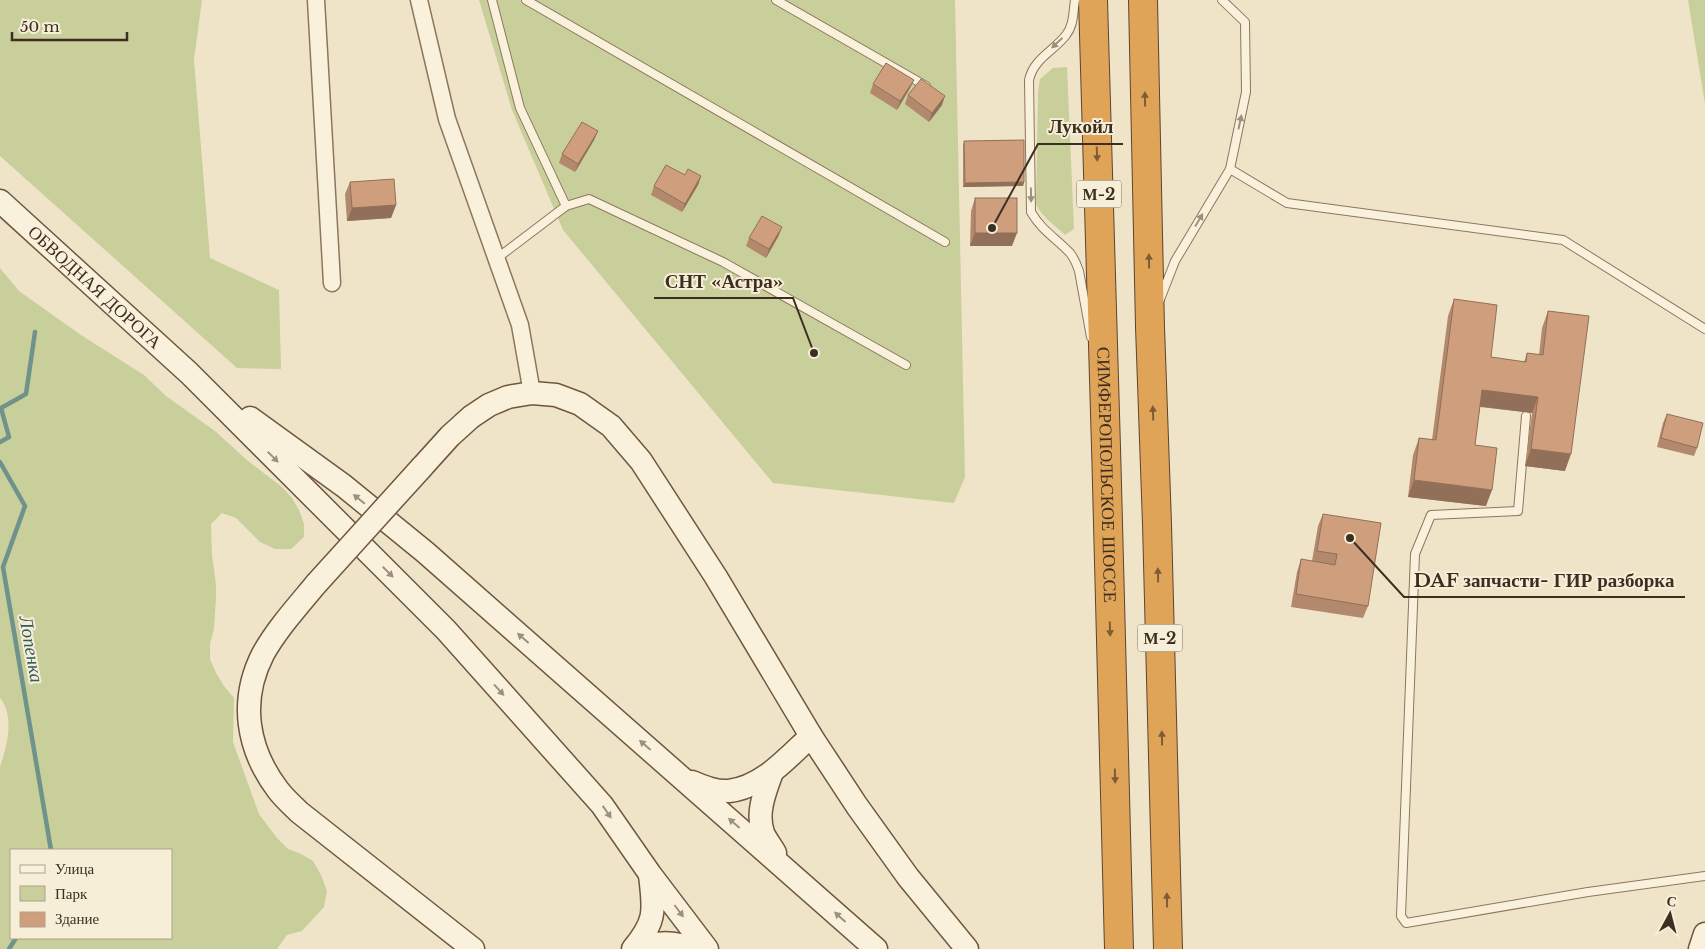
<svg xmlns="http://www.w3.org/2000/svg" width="1705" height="949" font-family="'Libre Baskerville',serif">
	<rect width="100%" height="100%" fill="#f0e4c8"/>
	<!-- green -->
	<g fill="#c9cf9b" fill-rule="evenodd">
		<path d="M0,0h202l-8,60 16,198 69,32 2,79 -44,-1 -237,-212z"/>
		<path d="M479,0h476l10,477 -11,26 -181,-20 -210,-253 -51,-120z"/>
		<path d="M1688,0h17v104z"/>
		<path d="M1067,67l7,162 -9,6c-9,-9 -26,-20 -29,-32l2,-111 2,-13 13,-11z"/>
		<path d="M0,268l19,23 62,44 63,40 22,21 49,35 33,30 34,26 10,11 7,12 5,14v13l-13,12h-16l-15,-7 -24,-24 -14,-5 -11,11 1,30 4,31v14l-2,30 -4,15v15l6,14 8,13 10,12 -1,44 26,72 18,24 11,11 13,5 12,7 8,14 6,16 -3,16 -22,24 -15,4 -10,14h-277v-182c7,-21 15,-51 0,-69zM11,850h160v88h-160z"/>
	</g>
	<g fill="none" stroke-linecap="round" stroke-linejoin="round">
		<!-- stream -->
		<g stroke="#6f938a" stroke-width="4.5">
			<path d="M0,442l9,-5 -8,-29 25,-14 9,-62"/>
			<path d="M0,462l25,44 -22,61 48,283"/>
			<path d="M9,949l7,-11"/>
		</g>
		<defs>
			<g id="lane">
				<path d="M492,0l28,108 46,98"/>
				<path d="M526,0l419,242"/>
				<path d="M776,0l150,86"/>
				<path d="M1075,0c-2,12 -1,25 -9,35 -12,16 -32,23 -37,45l2,132c11,19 25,26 39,41 4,5 7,12 9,18l12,66"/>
				<path d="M1230,169l57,34 276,37 142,89"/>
				<path d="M496,259l70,-53 23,-7 134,63 183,103"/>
				<path d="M1159,302l16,-41 55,-92 16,-77 -1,-70 -23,-22"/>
				<path d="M1526,416l-8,95 -87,4 -16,39 -14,362 5,7 182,-31 117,-16"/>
			</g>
			<g id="street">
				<path d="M316,0l16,283"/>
				<path d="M419,0l28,119 73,206 12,68"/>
			</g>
			<g id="secondary">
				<path id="s1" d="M0,201l189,172 257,257 156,175 48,69 57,75"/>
				<path d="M250,418l94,68 81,66 451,397"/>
				<path d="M422,467l28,-31 21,-19 18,-12 19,-8 24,-4 24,2 24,9 31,22 30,35 75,116 95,159 46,70 51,71 59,72"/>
				<path d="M316,584c-19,23 -39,45 -53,70 -24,47 -16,95 15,136 6,8 14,15 21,22l174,137"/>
				<path d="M772,772c-7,20 -16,40 -9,61 3,7 9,14 12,20"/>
				<path d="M692,782c12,5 24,10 37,9 34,-4 59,-34 82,-55"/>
				<path d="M633,949c24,-29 21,-39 17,-74"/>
				<path d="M636,949c19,-7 37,-9 55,0"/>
				<path d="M1700,949l5,-15"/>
			</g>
			<g id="highway">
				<path id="s2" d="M1093,0c10,316 18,633 26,949"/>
				<path d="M1143,0l7,327 7,197 11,425"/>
			</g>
		</defs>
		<!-- lane casing -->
		<use href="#lane" stroke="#8d765c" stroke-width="10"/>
		<!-- street casing -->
		<use href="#street" stroke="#8d765c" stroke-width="19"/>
		<!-- secondary casing -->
		<use href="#secondary" stroke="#6f573f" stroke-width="25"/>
		<!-- highway casing -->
		<use href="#highway" stroke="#5b4430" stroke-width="30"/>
		<!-- lane -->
		<use href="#lane" stroke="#faf1dc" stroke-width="8"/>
		<!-- street -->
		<use href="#street" stroke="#faf1dc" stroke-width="16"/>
		<!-- secondary -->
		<use href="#secondary" stroke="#faf1dc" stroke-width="22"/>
		<!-- highway -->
		<use href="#highway" stroke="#e0a458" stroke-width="28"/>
		<defs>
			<path id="secondary-bridge" d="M316,584l106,-117"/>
		</defs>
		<!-- secondary-bridge casing -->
		<use href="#secondary-bridge" stroke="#6f573f" stroke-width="25" stroke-linecap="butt"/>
		<!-- secondary-bridge -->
		<use href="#secondary-bridge" stroke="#faf1dc" stroke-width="22"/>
	</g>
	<!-- wall -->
	<g fill="#b2896c">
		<path d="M914,80l-4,8 -13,22 -27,-17 3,-9z"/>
		<path d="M908,95l34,10 -13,17 -24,-18z"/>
		<path d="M598,131l-4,9 -19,32 -16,-9 3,-9z"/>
		<path d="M964,141l60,41 -1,4 -60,1v-42z"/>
		<path d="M685,175l16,1 -3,9 -16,27 -31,-17 3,-9z"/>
		<path d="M350,182l46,23 -5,13 -44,3 -2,-27z"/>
		<path d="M975,198l37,48h-42l1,-35z"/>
		<path d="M779,235l-13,23 -20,-12 3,-8z"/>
		<path d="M1454,299l37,58 33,5 3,-9 12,2 3,-27 6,-17 17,160 -40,-5 7,-53 -52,-6 -5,38 11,61 -78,-9 5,-42 6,-17 13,2 16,-124z"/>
		<path d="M1667,414l30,34 -3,8 -37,-9 6,-24z"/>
		<path d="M1323,514l45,92 -5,12 -72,-11 6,-35 4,-13 11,2 6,-35z"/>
	</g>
	<!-- shaded-wall -->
	<g fill="#916f58">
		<path d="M914,80l-4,8 -13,22 3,-9z"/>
		<path d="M945,96l-3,9 -13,17 3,-9z"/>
		<path d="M598,131l-4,9 -19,32 3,-8z"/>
		<path d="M701,176l-3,9 -16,27 3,-8z"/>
		<path d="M1024,182l-1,4 -60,1 2,-4z"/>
		<path d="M396,205l-5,13 -44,3 5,-13z"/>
		<path d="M782,227l-3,8 -13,23 3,-9z"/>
		<path d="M975,233h42l-5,13h-42z"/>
		<path d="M1482,390l56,7 -6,16 -56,-7z"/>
		<path d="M1531,449l40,5 -6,17 -40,-5z"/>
		<path d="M1414,480l78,10 -6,16 -78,-9z"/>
	</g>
	<!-- building -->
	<g fill="#cf9f7d" stroke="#916f58">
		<path d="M886,63l28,17 -14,21 -27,-17z"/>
		<path d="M921,79l24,17 -13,17 -24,-18z"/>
		<path d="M582,122l16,9 -20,33 -16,-10z"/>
		<path d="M1024,140v42l-59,1 -1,-42z"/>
		<path d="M666,165l19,10 3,-6 13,7 -16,28 -31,-18z"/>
		<path d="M394,179l2,26 -44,3 -2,-26z"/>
		<rect x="975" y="198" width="42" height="35"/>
		<path d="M762,216l20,11 -13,22 -20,-11z"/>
		<path d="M1454,299l43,6 -6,52 35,5 1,-9 16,2 5,-44 41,5 -18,138 -40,-5 7,-52 -56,-7 -7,55 22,3 -5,42 -78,-10 5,-42 17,2z"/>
		<path d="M1667,414l36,9 -6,25 -36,-10z"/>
		<path d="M1323,514l58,9 -13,83 -72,-12 5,-35 34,6 2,-11 -20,-3z"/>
	</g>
	<!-- one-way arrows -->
	<defs><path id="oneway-solid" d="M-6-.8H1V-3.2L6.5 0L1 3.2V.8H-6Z" transform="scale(1.25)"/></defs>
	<g fill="#9c907e">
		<use href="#oneway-solid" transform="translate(1057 43) rotate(137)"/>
		<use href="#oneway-solid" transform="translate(1240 122) rotate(-78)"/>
		<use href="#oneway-solid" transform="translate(1031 195) rotate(89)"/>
		<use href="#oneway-solid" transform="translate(1199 220) rotate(-59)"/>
		<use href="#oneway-solid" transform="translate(273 457) rotate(45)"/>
		<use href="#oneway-solid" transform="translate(359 499) rotate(-141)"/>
		<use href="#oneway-solid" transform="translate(388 572) rotate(45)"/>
		<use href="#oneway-solid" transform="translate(523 638) rotate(-139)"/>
		<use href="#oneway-solid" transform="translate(499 690) rotate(48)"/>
		<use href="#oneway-solid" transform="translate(645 745) rotate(-139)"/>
		<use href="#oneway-solid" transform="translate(607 812) rotate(55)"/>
		<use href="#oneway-solid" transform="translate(734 823) rotate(-139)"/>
		<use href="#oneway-solid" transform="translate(679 911) rotate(53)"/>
		<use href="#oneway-solid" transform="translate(840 917) rotate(-138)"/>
	</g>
	<g fill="#7e5d36">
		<use href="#oneway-solid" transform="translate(1145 99) rotate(-91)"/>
		<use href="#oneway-solid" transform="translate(1097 154) rotate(88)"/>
		<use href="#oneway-solid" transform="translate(1149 261) rotate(-91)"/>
		<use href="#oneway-solid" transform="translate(1153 413) rotate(-92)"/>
		<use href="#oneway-solid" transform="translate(1158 575) rotate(-91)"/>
		<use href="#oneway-solid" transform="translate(1110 629) rotate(88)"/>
		<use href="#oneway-solid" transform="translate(1162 738) rotate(-91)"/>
		<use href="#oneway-solid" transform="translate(1115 776) rotate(89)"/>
		<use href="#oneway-solid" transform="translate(1167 900) rotate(-91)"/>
	</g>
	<g text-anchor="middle" stroke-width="4" stroke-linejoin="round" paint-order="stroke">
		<!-- shield labels -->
		<g fill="#f7eed8" stroke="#756857" stroke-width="1">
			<rect x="1076.5" y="180.5" width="45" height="27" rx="4"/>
			<rect x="1137.5" y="624.5" width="45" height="27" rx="4"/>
		</g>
		<g font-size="16" font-weight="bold" fill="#3d2e20">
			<text x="1099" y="200">М-2</text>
			<text x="1160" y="644">М-2</text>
		</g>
		<!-- street labels -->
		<g font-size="18" fill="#3d2e20" stroke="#f7eed8">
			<text dy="6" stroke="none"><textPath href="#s1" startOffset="128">ОБВОДНАЯ ДОРОГА</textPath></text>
			<text dy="6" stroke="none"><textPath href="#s2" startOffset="475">СИМФЕРОПОЛЬСКОЕ ШОССЕ</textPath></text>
		</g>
		<!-- water labels -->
		<g font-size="19" font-style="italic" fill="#2f5d5a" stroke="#f7eed8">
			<text transform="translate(32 649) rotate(80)" y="7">Лопенка</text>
		</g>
	</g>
	<!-- callouts -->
	<path fill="none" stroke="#3d2e20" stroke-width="2" d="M992 228L1038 144H1123M814 353L793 298H654M1350 538L1404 597H1685"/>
	<g fill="#3d2e20" stroke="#f7eed8" stroke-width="2">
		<circle cx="992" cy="228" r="5"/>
		<circle cx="814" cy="353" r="5"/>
		<circle cx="1350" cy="538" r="5"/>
	</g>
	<g font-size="19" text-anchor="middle" font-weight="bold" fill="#3d2e20" stroke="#f7eed8" stroke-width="4" stroke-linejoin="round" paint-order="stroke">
		<text x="1081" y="133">Лукойл</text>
		<text x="724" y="288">СНТ «Астра»</text>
		<text x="1544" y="587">DAF запчасти- ГИР разборка</text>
	</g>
	<!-- legend -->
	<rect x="10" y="849" width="162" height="90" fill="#f7eed8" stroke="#ada18e"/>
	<rect x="20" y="865" width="25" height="8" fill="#faf1dc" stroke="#ada18e"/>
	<text x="55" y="874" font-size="15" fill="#3d2e20">Улица</text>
	<rect x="20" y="886" width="25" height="15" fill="#c9cf9b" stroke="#ada18e"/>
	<text x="55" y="899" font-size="15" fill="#3d2e20">Парк</text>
	<rect x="20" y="912" width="25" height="15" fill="#cf9f7d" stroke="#ada18e"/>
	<text x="55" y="924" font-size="15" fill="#3d2e20">Здание</text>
	<!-- north arrow -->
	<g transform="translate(1670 914) rotate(7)" stroke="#f7eed8" stroke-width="4" paint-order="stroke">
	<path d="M0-4L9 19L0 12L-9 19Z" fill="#3d2e20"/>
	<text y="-8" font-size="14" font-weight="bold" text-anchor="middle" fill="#3d2e20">С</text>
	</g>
	<!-- scale -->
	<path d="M12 32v8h115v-8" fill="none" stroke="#3d2e20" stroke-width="2.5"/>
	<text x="20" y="32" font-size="15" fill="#3d2e20" stroke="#f7eed8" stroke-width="4" paint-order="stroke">50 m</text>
</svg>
